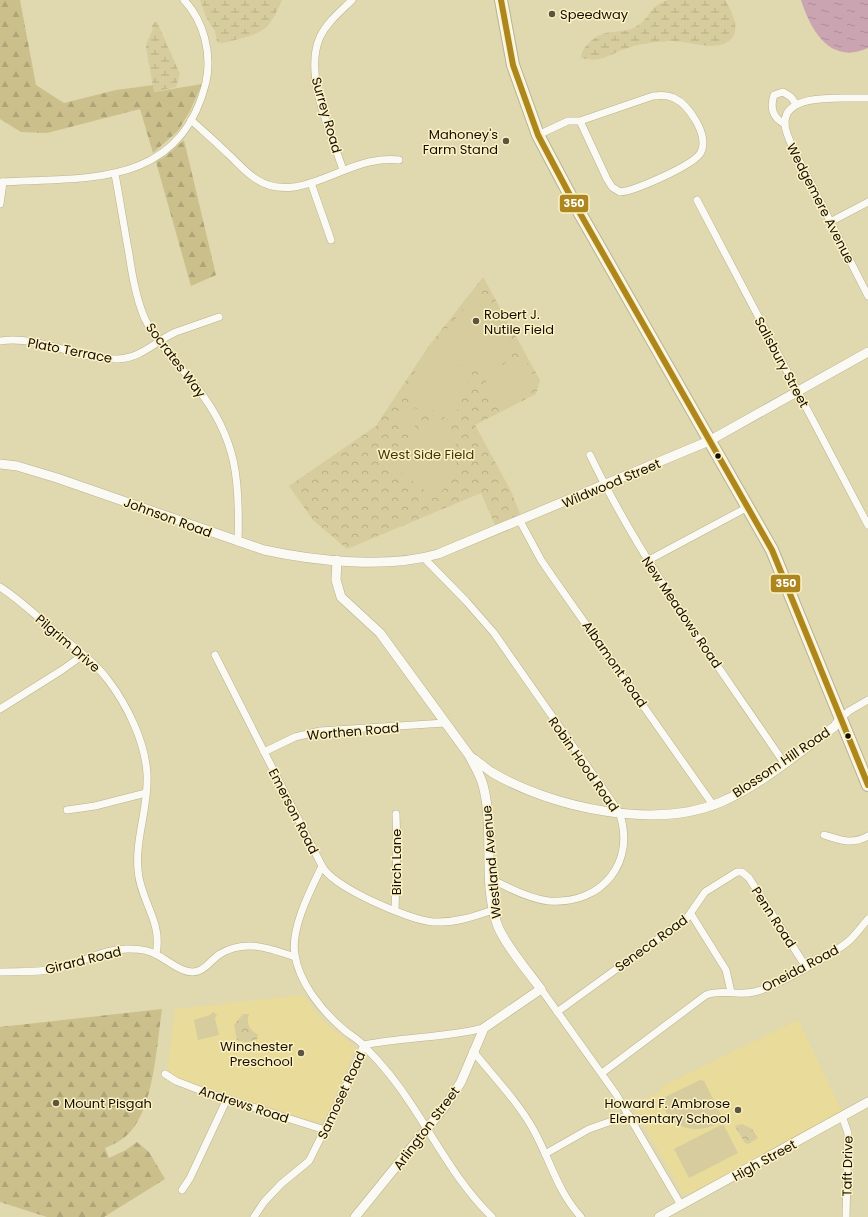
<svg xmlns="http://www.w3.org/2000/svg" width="868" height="1217" font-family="Poppins,sans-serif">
	<defs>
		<pattern id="forest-firs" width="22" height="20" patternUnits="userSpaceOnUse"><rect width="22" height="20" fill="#cbc08c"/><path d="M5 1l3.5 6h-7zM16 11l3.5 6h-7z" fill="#ada477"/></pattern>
		<pattern id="wetland-marsh" width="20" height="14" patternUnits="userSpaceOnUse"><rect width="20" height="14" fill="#d6cc9d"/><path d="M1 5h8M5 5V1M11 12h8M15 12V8" fill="none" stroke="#b7ae85"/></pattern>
		<pattern id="park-crowns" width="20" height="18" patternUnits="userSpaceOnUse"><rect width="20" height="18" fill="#d6cc9d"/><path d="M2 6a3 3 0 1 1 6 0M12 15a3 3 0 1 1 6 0" fill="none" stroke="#b7ae85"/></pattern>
		<pattern id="water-ripples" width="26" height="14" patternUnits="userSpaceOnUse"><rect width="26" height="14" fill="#cba4b2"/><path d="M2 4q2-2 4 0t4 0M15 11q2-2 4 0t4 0" fill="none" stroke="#ad8c97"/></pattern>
	</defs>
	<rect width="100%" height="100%" fill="#e0d8ae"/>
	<!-- built -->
	<g fill="#e9db99">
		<path d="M304,995l18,25 32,26 1,3 -29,69 -5,3 -5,1 -147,-46 -2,-3 8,-64z"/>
		<path d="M798,1020l46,95 -156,79h-5l-51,-89 29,-14 -1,-4z"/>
	</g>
	<!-- forest -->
	<g fill="url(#forest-firs)">
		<path d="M0,0h20l16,85 28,18 52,-13 38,-5v7l48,-8 -12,27 -12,20 -25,22 -13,-44 -93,24 -26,-1 -21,-13z"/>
		<path d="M184,140l32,135 -25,11 -35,-124 10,-6z"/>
		<path d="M162,1009c-5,34 -8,96 -31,122 -7,8 -16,13 -26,17l4,10 17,-8 11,-8 12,10 16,27 -61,38h-57l-47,-15v-175z"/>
	</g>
	<!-- wetland -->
	<g fill="url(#wetland-marsh)">
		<path d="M200,0h82c-13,29 -16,32 -47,40 -5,1 -10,3 -15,3l-3,-1 -2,-11 -8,-12z"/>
		<path d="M668,0h57c6,10 17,30 5,40 -15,13 -42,0 -60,1 -14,1 -29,2 -42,7 -20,6 -24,15 -47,10 0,-11 15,-23 25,-25 12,-3 20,0 31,-7 9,-5 12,-14 19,-20 3,-3 8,-4 12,-6z"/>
		<path d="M155,22h2l23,52 -4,13 -22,5 -8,-45c0,-9 9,-14 6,-22z"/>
	</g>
	<!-- park -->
	<g fill="url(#park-crowns)">
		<path d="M483,277l57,103 -4,14 -61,31 36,66 9,23 -25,11 -14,-32 -134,56 -34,-29 -24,-34 87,-60 52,-79z"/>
		<path d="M243,1014h6c-3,10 0,15 9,21l-1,4c-7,4 -12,4 -20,1l-3,-15z"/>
		<path d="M742,1124l10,5 6,9 -10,6 -3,-1 -10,-17z"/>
	</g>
	<!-- garden -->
	<g fill="#d6cc9d">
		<path d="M473,298h8l35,48c-3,4 -6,9 -10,12 -16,14 -47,12 -62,-2 -3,-4 -6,-9 -9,-13z"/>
		<path d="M430,347l39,31 -2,11 -15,33 -45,-27 -1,-7z"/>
		<path d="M523,356l13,25 -2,5 -29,20 -3,-5 -6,4c-6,-15 -13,-16 -9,-34z"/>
		<path d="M402,406l17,3 -5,22 -16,-3z"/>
		<path d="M435,417l11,7 13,27 -7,30 -17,17 -45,-34v-11z"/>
		<path d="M213,1012l4,3 -2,3 4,17 -21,5 -4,-20 16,-5z"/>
		<path d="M700,1080l4,1 20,40c-27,14 -54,11 -63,-22z"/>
		<path d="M723,1124l15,29 -49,25 -15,-29z"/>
	</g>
	<!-- water -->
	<path fill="url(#water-ripples)" d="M801,0h67v48c-38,17 -57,-17 -67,-48z"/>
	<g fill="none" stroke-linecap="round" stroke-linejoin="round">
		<defs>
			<g id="street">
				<path d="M868,98c-21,1 -85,-7 -83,26 0,7 4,14 6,20l77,152"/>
				<path d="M191,120c12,11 24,21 36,33 10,9 18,19 29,26 36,24 77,-9 113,-17 10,-2 20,-3 30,-2"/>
				<path d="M785,124c-13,-6 -15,-17 -11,-29l9,-3 8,5 5,7"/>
				<path d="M538,135l30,-14h12l73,-25c7,-1 15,-1 21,2 15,7 35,37 27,54 -6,13 -67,39 -81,40l-8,-5 -5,-8 -27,-58"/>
				<path d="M343,170c-12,-37 -40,-96 -23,-133 7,-15 21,-26 32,-37"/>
				<path d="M115,174c5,27 9,53 14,80 3,21 7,45 16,65 13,26 36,47 53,70 39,50 42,92 40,153"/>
				<path d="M0,182c86,-5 180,7 206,-100 6,-28 -2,-61 -22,-82"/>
				<path d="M311,183l20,57"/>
				<path d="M697,200l171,325"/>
				<path d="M0,204l3,-22"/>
				<path d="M830,222l38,-20"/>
				<path d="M0,341c41,-6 78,19 118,18 24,-1 37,-18 58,-27 14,-5 29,-10 43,-15"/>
				<path d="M590,455c53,110 126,207 194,308"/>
				<path d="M520,521l21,39 13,19 159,226"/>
				<path d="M424,558l42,43 28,32 125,179c18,50 -17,93 -70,89 -19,-2 -43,-14 -59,-23"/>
				<path d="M647,561l101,-54"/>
				<path d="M0,587c19,12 35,28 52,42 19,16 41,31 56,51 19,25 37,61 39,94 2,32 -12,64 -9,96 2,31 25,51 18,84"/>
				<path d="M215,655l107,211c-11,23 -32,63 -27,89 4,27 26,55 47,73 7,7 17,11 23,19 17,17 33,37 46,57 26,39 47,80 81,113"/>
				<path d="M0,709l62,-39 21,-15"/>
				<path d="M841,718l8,-7 19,-11"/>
				<path d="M264,752l31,-15 25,-6 125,-8"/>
				<path d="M67,810l28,-4 51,-13"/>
				<path d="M824,835c16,5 28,10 44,1"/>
				<path d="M322,866c10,21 87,54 111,56 21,1 40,-5 60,-12"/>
				<path d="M395,910l2,-64 -1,-32"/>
				<path d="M691,914l35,56 5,22"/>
				<path d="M0,972c20,-1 41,1 60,-4 24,-6 45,-20 70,-19 9,0 19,1 27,6 11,5 27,21 41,16 8,-2 14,-12 22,-17 25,-15 49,-6 75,3"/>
				<path d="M541,989l75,105 65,111"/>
				<path d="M557,1012l130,-94 18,-26 32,-20h5l7,6 57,89"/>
				<path d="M473,1051c19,24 46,52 60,78 17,30 24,62 48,88"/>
				<path d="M602,1073l104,-78c16,-6 31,1 48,-3 18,-3 81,-39 96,-52 7,-7 12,-14 18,-21"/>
				<path d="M165,1074l11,7 26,10 123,39"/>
				<path d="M842,1116l6,17 -2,84"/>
				<path d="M545,1154l44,-25 40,-14"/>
				<path d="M182,1190l8,-12 37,-79"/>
				<path d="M254,1217l10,-15 17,-18 28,-23 33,-66 22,-50c40,-8 80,-7 120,-17"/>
			</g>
			<g id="secondary">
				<path d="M0,464l17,2 40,12 207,72c51,11 123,19 174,4l271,-113 159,-89"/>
				<path d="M337,560l-1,20 5,17 39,36 89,122c5,10 11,19 14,30 12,45 -1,95 14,139 6,18 32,49 44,65l-57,39 -23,54 -15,23 -91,112"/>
				<path d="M471,757c8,5 15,12 22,16 60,35 162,57 228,29 41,-18 77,-49 113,-75l7,-9"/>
				<path d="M659,1217l209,-115"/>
			</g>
			<path id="highway" d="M501,0l12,65 25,70 35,66 199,349 96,235"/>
		</defs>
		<!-- street casing -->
		<use href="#street" stroke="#b8b290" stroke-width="8"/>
		<!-- secondary casing -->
		<use href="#secondary" stroke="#b8b290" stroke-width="10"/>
		<!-- highway casing -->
		<use href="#highway" stroke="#b8b290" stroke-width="14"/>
		<!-- street -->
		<use href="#street" stroke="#faf9f3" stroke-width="7"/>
		<!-- secondary -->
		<use href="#secondary" stroke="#faf9f3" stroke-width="9"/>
		<!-- highway -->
		<use href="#highway" stroke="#faf9f3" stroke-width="12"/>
		<defs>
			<path id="bus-1" d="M501,0l12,65 25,70 35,66 199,349 96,235"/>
		</defs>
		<!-- bus-1 casing -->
		<use href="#bus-1" stroke="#fcf2c5" stroke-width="9"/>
		<!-- bus-1 -->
		<use href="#bus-1" stroke="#ad861d" stroke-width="6"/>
	</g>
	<!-- markers -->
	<g fill="#5b553d" stroke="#fcf2c5" stroke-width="1.5">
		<circle cx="552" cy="14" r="4"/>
		<circle cx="506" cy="141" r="4"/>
		<circle cx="476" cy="321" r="4"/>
		<circle cx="301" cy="1053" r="4"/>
		<circle cx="56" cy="1103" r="4"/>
		<circle cx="738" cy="1110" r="4"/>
	</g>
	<g fill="#140e00" stroke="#fcf2c5" stroke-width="1.5">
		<circle cx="718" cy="456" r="3.5"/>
		<circle cx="848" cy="736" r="3.5"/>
	</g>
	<g text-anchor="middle" stroke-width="3" stroke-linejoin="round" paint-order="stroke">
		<!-- poi labels -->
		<g font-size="13" fill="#140e00" stroke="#fcf2c5" text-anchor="start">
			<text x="560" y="19">Speedway</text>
			<text x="498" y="139" text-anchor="end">Mahoney's<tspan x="498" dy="15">Farm Stand</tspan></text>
			<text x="484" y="319">Robert J.<tspan x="484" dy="15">Nutile Field</tspan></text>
			<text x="293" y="1051" text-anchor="end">Winchester<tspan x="293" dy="15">Preschool</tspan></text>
			<text x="64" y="1108">Mount Pisgah</text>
			<text x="730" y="1108" text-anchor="end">Howard F. Ambrose<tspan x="730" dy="15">Elementary School</tspan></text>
		</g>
		<!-- street labels -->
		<g font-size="13" fill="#140e00" stroke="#fcf2c5">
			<text transform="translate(327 115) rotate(74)" y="5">Surrey Road</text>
			<text transform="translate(821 203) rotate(63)" y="5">Wedgemere Avenue</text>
			<text transform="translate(70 350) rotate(11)" y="5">Plato Terrace</text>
			<text transform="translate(176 360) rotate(53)" y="5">Socrates Way</text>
			<text transform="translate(782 362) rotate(62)" y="5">Salisbury Street</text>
			<text transform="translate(611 483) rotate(-23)" y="5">Wildwood Street</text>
			<text transform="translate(168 517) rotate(20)" y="5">Johnson Road</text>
			<text transform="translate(682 612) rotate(56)" y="5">New Meadows Road</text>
			<text transform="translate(68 643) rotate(41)" y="5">Pilgrim Drive</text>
			<text transform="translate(615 664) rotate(55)" y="5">Albamont Road</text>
			<text transform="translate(353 731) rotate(-5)" y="5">Worthen Road</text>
			<text transform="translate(781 762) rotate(-34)" y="5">Blossom Hill Road</text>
			<text transform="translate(584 764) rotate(55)" y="5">Robin Hood Road</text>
			<text transform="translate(294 811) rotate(63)" y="5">Emerson Road</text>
			<text transform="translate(396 862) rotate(-90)" y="5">Birch Lane</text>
			<text transform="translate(491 862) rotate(-95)" y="5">Westland Avenue</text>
			<text transform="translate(774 917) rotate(57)" y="5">Penn Road</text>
			<text transform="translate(651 943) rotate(-36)" y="5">Seneca Road</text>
			<text transform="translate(83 960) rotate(-14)" y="5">Girard Road</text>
			<text transform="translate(800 968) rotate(-28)" y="5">Oneida Road</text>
			<text transform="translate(341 1095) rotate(-65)" y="5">Samoset Road</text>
			<text transform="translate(244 1104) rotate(18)" y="5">Andrews Road</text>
			<text transform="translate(426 1128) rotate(-53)" y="5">Arlington Street</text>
			<text transform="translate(764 1160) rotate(-29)" y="5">High Street</text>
			<text transform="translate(847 1166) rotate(-89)" y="5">Taft Drive</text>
		</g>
		<!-- park labels -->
		<g font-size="13" fill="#403604" stroke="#fcf2c5">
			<text x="426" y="459">West Side Field</text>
		</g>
	</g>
	<g stroke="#fcf2c5" stroke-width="1.5">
		<rect x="559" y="194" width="30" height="19" rx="4" fill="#ad861d"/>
		<rect x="770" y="574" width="31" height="19" rx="4" fill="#ad861d"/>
	</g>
	<g font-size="11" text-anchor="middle" font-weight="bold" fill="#fff">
		<text x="574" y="207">350</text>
		<text x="786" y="587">350</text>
	</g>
</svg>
